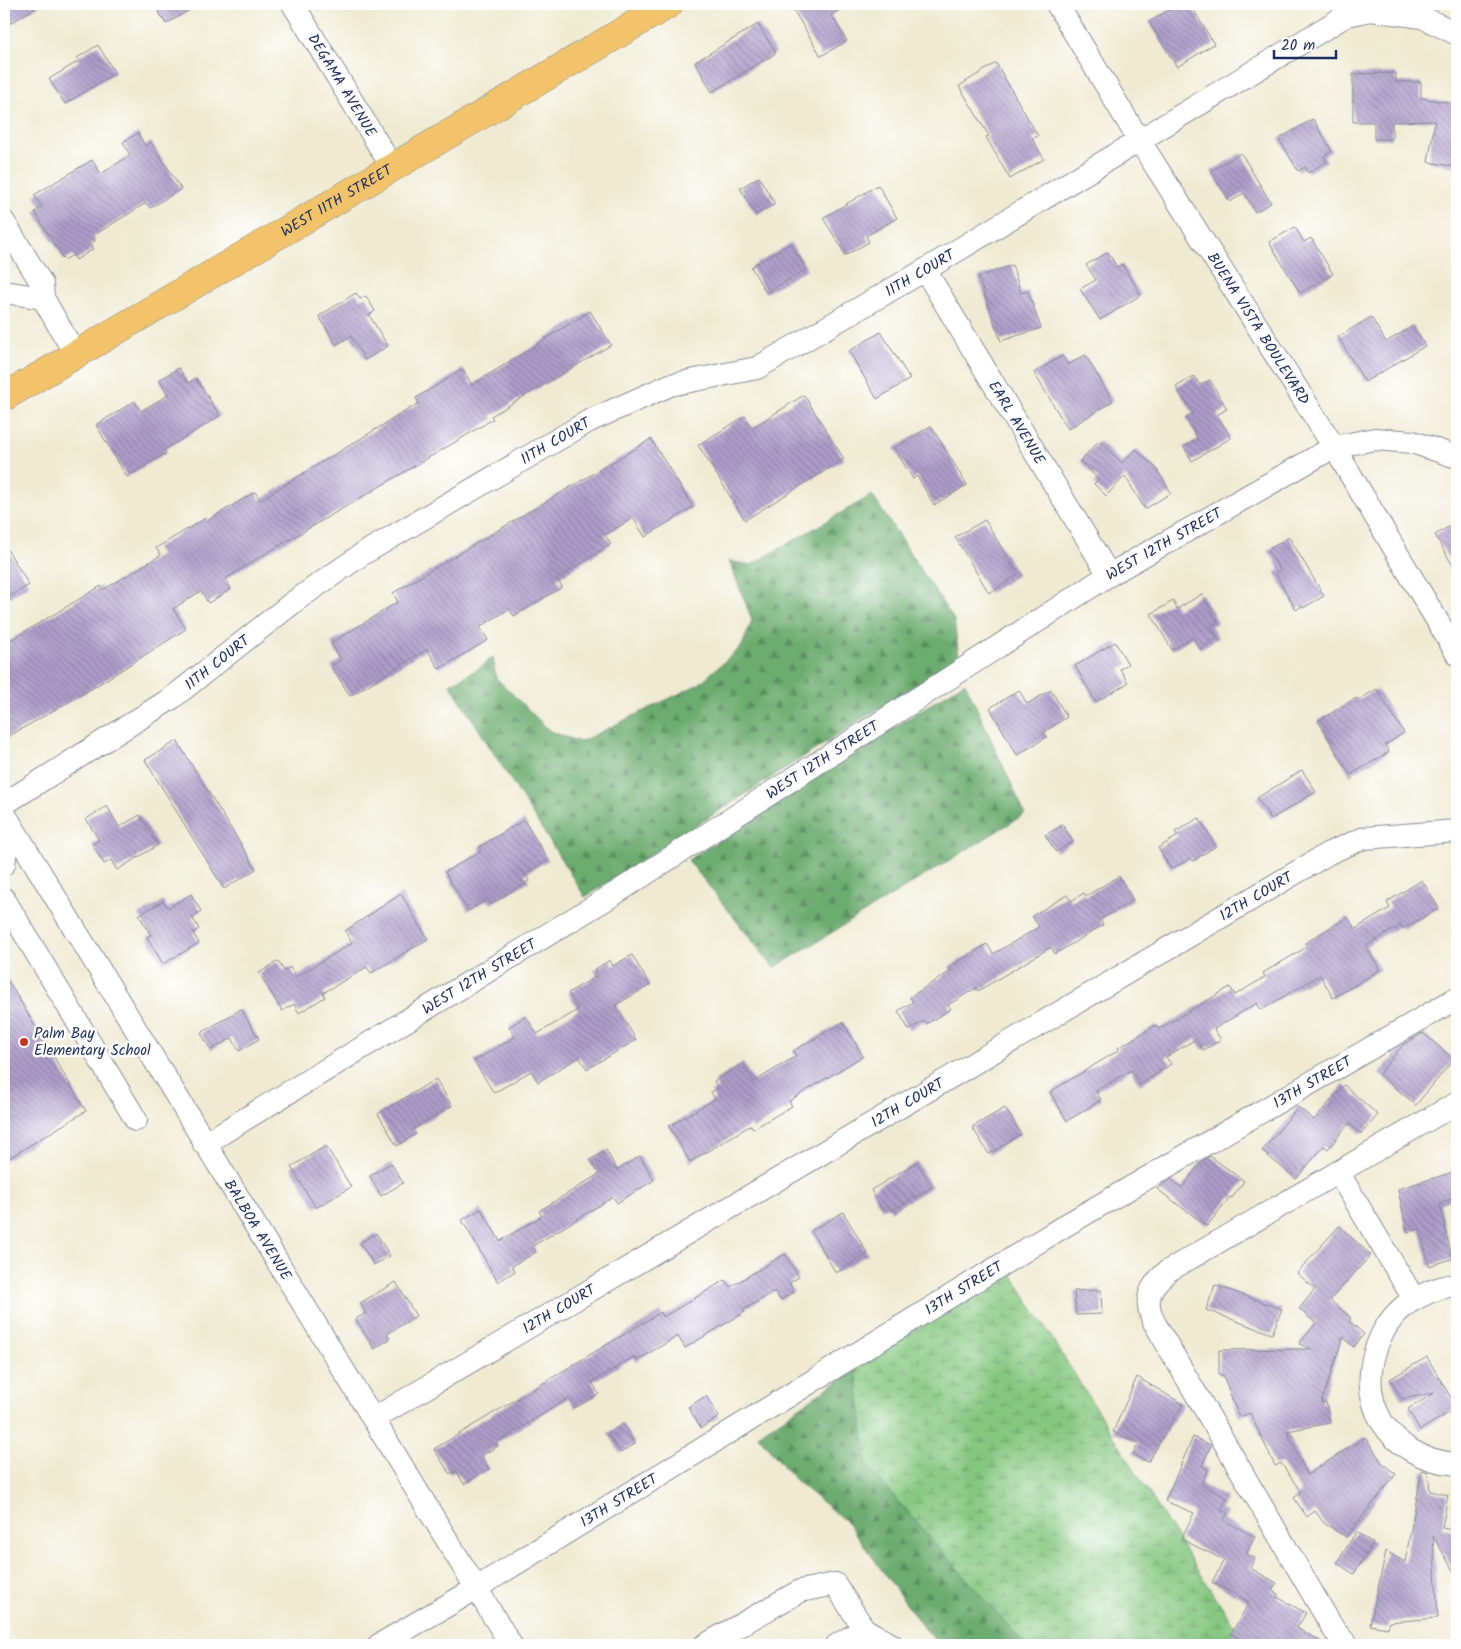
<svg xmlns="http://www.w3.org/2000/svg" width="1461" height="1649" font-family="Kalam,sans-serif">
	<defs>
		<pattern id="forest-firs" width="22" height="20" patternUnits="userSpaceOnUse" patternTransform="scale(1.25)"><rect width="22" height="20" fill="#6cac6e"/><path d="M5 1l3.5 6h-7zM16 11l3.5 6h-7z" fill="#588c5e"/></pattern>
		<pattern id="wetland-marsh" width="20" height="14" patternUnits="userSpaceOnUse" patternTransform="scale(1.25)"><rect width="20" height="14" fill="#86c780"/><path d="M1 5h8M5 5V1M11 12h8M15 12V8" fill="none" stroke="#6da26c"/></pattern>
		<pattern id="building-back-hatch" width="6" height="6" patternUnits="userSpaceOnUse" patternTransform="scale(1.25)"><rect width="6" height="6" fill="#ad9dc9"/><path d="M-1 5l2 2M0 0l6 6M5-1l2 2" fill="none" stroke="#8c80a6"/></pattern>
	</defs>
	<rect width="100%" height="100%" fill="#fff"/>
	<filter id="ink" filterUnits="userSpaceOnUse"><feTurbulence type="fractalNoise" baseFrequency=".02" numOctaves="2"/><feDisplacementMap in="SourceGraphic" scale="10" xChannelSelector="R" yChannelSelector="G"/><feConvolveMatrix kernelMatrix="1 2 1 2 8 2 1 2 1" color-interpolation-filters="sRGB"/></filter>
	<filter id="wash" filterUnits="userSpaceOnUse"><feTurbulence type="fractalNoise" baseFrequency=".0096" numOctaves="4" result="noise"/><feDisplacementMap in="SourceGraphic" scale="20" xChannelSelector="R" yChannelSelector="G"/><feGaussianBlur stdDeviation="1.12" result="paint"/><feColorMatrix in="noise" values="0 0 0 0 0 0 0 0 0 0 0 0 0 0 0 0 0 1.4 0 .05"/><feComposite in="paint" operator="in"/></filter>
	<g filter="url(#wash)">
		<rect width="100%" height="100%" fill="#efead1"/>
		<!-- forest -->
		<g fill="url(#forest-firs)" stroke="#446e66">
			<path d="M872,495l82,125 5,37 -374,240 -135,-213 28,-15 15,-12 3,21 54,53 30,11 119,-58 43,-38 10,-26 -23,-59 22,4z"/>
			<path d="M965,682l60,132 -251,154 -86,-108z"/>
			<path d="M856,1369l11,97 158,179h-84l-16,-15 -77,-107 -52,-42 -38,-46z"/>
		</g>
		<!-- wetland -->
		<path fill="url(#wetland-marsh)" stroke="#507b6f" d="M1008,1268l195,311 46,66h-224l-158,-179 -11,-97z"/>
		<g id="blocks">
			<!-- building -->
			<g fill="url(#building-back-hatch)">
				<path d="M4,4h38l-33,20 -5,-10z"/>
				<path d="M154,4h46l-34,20z"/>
				<path d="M790,4h60l-19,11 16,26 -26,15z"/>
				<path d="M1179,4h11l24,40 -37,23 -28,-45z"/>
				<path d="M758,24l18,29 -64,39 -17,-30z"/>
				<path d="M98,45l17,28 -50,31 -16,-25 30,-18 -2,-3z"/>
				<path d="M996,63l42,73 -6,2 12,21 -34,20 -24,-42 3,-1 -30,-50z"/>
				<path d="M1396,73v9h25v16l36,6v63l-29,-5 7,-41 -43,1v17h-18v-17h-21v-48z"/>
				<path d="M1313,119l19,32 -8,5 3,5 -19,12 -3,-6 -7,4 -19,-32z"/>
				<path d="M138,133l7,13 6,-4 30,47 -31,19 -4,-5 -53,33 2,5 -5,3 3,5 -17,11 -3,-5 -9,5 -29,-48 7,-5 -8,-12 58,-35 9,14 29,-19 -7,-13z"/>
				<path d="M1241,153l30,50 -16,9 -11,-19 -14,9 -19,-31z"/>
				<path d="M759,177l16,27 -19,11 -16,-27z"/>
				<path d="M878,185l19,33 -31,18 3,6 -23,13 -23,-37z"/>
				<path d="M1295,227l9,15 7,-4 22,36 -33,19 -31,-51z"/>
				<path d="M791,243l16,26 -41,24 -15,-26z"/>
				<path d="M1108,252l9,15 5,-3 19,31 -41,25 -20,-31 16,-9 -10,-15z"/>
				<path d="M1012,265l9,28 7,-2 13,37 -40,13 -23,-64z"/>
				<path d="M356,293l4,6 6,-3 9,15 -6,4 19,31 -23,14 -14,-24 -15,9 -17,-29z"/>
				<path d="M590,311l21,34 -120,71 2,3 -31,19 -207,122 -29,19 5,10 -11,7 -12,7 -7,-12 -28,18 13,20 -95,60 -87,50v-95l97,-58 2,4 58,-35 -5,-7 50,-30 1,3 48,-29 5,8 159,-97 -3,-5 47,-29 9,16z"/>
				<path d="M1371,317l15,25 27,-16 12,20 -60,36 -27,-45z"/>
				<path d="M881,332l29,47 -33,20 -28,-48z"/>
				<path d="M1085,355l28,46 -45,28 -34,-56 28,-17 6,9z"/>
				<path d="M179,368l9,15 8,-5 24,38 -56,34 2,3 -39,24 -31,-52 39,-24 6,10 27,-16 -9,-15z"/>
				<path d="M1194,376l6,9 10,-5 17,29 -10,6 14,23 -39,23 -8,-14 14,-8 -12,-21 7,-5 -17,-26z"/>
				<path d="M804,395l40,64 -99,61 -47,-75 47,-29 7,12z"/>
				<path d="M931,426l36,59 -33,20 -17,-29 -4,3 -19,-31z"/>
				<path d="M651,439l42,68 -48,30 -12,-19 -28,17 6,9 -54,35 5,8 -48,29 -5,-7 -29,18 8,13 -49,29 -12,-20 -77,47 -19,-30 10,-6 -10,-17 67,-41 -5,-9z"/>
				<path d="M1099,441l23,22 14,-14 20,19 15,25 -26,16 -20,-33 -19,20 -12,-12 4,-5 -18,-18z"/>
				<path d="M985,520l33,55 -29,18 -34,-56z"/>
				<path d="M1457,522v51l-22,-38z"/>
				<path d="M1289,537l35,59 -21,12 -1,-2 -6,4 -21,-37 5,-3 -12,-20z"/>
				<path d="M4,544l25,41 -25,15z"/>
				<path d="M1202,594l16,28 -7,4 7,12 -18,11 -7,-12 -21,13 -21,-36 22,-13 4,8z"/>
				<path d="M1115,642l13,22 -8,5 8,14 -32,19 -21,-36z"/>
				<path d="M1377,689l27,44 -19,12 4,7 -39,23 -32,-54 38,-23 2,2z"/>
				<path d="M1019,690l8,14 24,-14 16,27 -23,15 3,5 -30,18 -27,-47z"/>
				<path d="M177,741l79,128 -32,20 -79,-129z"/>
				<path d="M1302,770l14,22 -45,27 -14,-21z"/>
				<path d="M107,806l12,21 21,-12 18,30 -41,25 -6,-10 -7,4 -12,-20 7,-4 -13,-21z"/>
				<path d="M1199,818l17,28 -23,15 -2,-3 -20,11 -13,-21 20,-12 -3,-4z"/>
				<path d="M524,820l24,40 -23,14 4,7 -38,23 -3,-5 -20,12 -23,-39 36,-21 -2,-4z"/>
				<path d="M1063,825l10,17 -17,10 -11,-17z"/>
				<path d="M1119,876l14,24 -33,20 3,5 -48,29 -4,-7 -73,44 -2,-3 -28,17 3,4 -25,15 -2,-3 -15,9 -11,-19 15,-9 -3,-5 41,-26 -2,-4 38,-23 6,10 46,-27 -7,-11 35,-21 4,6 13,-8 2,3z"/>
				<path d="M1422,880l17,28 -36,21 -2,-4 -35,21 14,24 -47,28 -13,-23 -59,35 -4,-7 -43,26 7,11 -18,10 -7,-11 -30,18 5,7 -31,21 -9,-15 -35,21 5,9 -34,21 -17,-29 69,-42 -1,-2 38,-23 3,4 71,-42 5,8 30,-18 -2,-4 44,-26 -2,-4 43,-26 7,12 35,-21 -3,-6z"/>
				<path d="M191,894l10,17 -9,6 7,12 -6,4 6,10 -36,21 -16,-27 4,-2 -12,-20 24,-14 5,7z"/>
				<path d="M401,894l27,45 -57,34 -4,-6 -44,26 2,4 -26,16 -5,-9 -12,7 -23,-38 19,-12 6,10 6,-4 6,10 56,-34 -7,-12z"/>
				<path d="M632,955l18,30 -34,20 20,35 -49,29 -8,-12 -41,25 -7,-11 -37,22 -20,-32 41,-24 -6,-10 17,-11 11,18 41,-24 -10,-17 29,-17 -3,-6 16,-10 3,6z"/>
				<path d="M4,974l82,137 -82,50z"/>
				<path d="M241,1009l18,30 -20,12 -7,-13 -21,12 -10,-17z"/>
				<path d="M843,1022l20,34 -74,45 3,5 -39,23 -2,-4 -61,37 -21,-36 46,-27 -4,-7 7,-4 -4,-7 29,-18 11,19 42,-26 -3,-5z"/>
				<path d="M1423,1033l31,26 -38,46 -37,-31 24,-29z"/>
				<path d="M436,1079l16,27 -39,23 3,5 -19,12 -19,-32z"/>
				<path d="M1344,1085l34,30 -17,19 -12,-11 -21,26 -4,-3 -28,33 -34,-28 36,-44 16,13z"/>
				<path d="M1005,1108l16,26 -32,20 -17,-27z"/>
				<path d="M326,1146l25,41 -35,21 -25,-41z"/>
				<path d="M606,1150l11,20 23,-14 14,24 -37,23 -4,-6 -80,49 3,6 -24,14 3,5 -17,11 -36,-62 19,-11 19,32 42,-25 -3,-5 60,-37 -9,-14z"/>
				<path d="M1210,1156l34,25 -12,17 -2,-1 -23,29 -50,-37 14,-10 11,9 19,-26z"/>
				<path d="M917,1162l15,25 -41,24 -3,-5 -6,3 -11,-19z"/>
				<path d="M391,1163l12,20 -22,13 -11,-20z"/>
				<path d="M1457,1171v25l-17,8 12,55 -23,7 -9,-37 -13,3 -9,-43z"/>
				<path d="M843,1212l25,42 -32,19 -25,-42z"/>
				<path d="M1339,1226l32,29 -41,45 21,18 -2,3 15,13 -10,13 -11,-10 -22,66 5,-1 4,21 -43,8 20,44 58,-38 18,27 13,10 -50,63 -22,-14 -9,-12 -8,6 -13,-19 7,-6 -20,-29 -6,3 -25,-53 -11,4 -16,-42h-4v-25l93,-1 -13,-5 17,-21 -17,-14 16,-20 -18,-16z"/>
				<path d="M376,1233l14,23 -16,9 -14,-22z"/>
				<path d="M785,1254l14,23 -10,6 5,9 -14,8 -5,-9 -32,19 2,2 -60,36 -7,-12 -42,25 -2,-4 -42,25 7,12 -24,14 -6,-10 -73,45 2,3 -17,10 8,13 -25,15 -8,-13 -6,3 -16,-25 227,-137 2,5 62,-37 5,7z"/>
				<path d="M396,1282l20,34 -29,18 3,5 -16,10 -18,-30 10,-6 -6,-10z"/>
				<path d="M1215,1285l67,24 -10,25 -66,-24z"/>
				<path d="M1101,1290l1,24 -26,1 -2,-24z"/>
				<path d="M1427,1357l30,51 -37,22 -12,-21 26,-16 -32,6 -12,-20z"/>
				<path d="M1137,1377l46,27 -35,58 -15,-8 6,-11 -26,-11z"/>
				<path d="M706,1396l13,21 -18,11 -13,-21z"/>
				<path d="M623,1424l12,20 -15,9 -12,-20z"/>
				<path d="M1193,1437l18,8 -9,21 6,3 -7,15 26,14 -6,12 7,3 -4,7 31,17 -9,17 9,4 -5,10 27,15 -5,7 7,4 -2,3 29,16 -9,15 30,17h-77l-19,-11 18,-32 -37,-20 12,-22 -43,-21 13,-26 -29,-12z"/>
				<path d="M1422,1470l6,2 2,19 18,4 -6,33 15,3v46l-24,-41 5,82 -49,4 -2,6 -17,-3 16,-74 19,11z"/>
				<path d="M1356,1532l17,11 -19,31 -17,-11z"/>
			</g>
		</g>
	</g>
	<g filter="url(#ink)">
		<use href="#blocks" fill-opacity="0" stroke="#858c98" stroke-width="1"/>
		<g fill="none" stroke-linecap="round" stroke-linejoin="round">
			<defs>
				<g id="minor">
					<path id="s1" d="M293,4l99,163"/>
					<path id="s2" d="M1057,4l82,136 195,307 123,207"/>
					<path d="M4,222l38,62 1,14 32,56"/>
					<path id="s3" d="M925,270l184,305"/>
					<path d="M4,292l39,6"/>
					<path id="s4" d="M4,804l168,-106 123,-97 66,-46 228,-134 81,-36 87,-17 168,-98 422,-255 24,-5 51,7 35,17"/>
					<path id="s5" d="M4,813l507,832"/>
					<path d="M4,864l3,-21 10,-7"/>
					<path d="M4,899l132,221"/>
					<path id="s6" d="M204,1144l412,-251 493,-318 225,-128 41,-8 37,3 45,15"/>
					<path d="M1338,1172l76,127"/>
					<path d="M1457,1285c-13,1 -25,5 -36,11 -18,8 -31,22 -40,40 -30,63 7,123 76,128"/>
					<path id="s7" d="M373,1419l956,-566 35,-15 93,-7"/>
					<path id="s8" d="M379,1645l81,-47 606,-373 391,-227"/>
					<path d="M705,1645l95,-54 35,-7 29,45"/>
					<path d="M837,1645l27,-16 28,16"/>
					<path d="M1347,1645l-13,-15 -180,-308c-11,-23 -4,-36 14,-51l289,-168"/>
				</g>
				<g id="major">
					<path id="s9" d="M4,397l665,-393"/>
				</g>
			</defs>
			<!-- minor casing -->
			<use href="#minor" stroke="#858c98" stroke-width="24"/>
			<!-- major casing -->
			<use href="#major" stroke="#858c98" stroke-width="29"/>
			<!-- minor -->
			<use href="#minor" stroke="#fff" stroke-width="22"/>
			<!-- major -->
			<use href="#major" stroke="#f2c36a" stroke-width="28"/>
		</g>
	</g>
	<!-- markers -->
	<circle fill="#c8321e" stroke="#fff" stroke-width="2" cx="24" cy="1042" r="5"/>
	<g text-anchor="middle" stroke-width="5" stroke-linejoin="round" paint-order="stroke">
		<!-- street labels -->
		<g font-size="15" fill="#1b2f5e" stroke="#fff">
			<text dy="5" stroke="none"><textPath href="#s1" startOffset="95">DEGAMA AVENUE</textPath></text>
			<text dy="5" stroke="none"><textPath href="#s9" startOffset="386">WEST 11TH STREET</textPath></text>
			<text dy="5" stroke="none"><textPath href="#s4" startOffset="1066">11TH COURT</textPath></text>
			<text dy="5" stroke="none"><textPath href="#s2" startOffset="382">BUENA VISTA BOULEVARD</textPath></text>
			<text dy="5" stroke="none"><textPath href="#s3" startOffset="178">EARL AVENUE</textPath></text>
			<text dy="5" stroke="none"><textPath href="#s4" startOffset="661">11TH COURT</textPath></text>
			<text dy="5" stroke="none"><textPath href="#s6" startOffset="1132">WEST 12TH STREET</textPath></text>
			<text dy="5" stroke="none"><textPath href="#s4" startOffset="256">11TH COURT</textPath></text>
			<text dy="5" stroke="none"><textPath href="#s6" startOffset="728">WEST 12TH STREET</textPath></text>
			<text dy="5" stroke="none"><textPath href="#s7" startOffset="1026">12TH COURT</textPath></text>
			<text dy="5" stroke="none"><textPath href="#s6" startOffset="322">WEST 12TH STREET</textPath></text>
			<text dy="5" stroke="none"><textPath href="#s8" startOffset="1090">13TH STREET</textPath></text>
			<text dy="5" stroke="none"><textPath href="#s7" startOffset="621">12TH COURT</textPath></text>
			<text dy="5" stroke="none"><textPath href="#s5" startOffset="488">BALBOA AVENUE</textPath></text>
			<text dy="5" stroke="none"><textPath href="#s8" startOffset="685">13TH STREET</textPath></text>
			<text dy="5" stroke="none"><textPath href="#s7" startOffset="216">12TH COURT</textPath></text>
			<text dy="5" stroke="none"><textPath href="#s8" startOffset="280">13TH STREET</textPath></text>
		</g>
		<!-- poi labels -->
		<g font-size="15" fill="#1b2f5e" stroke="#fff" text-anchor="start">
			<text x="34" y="1038">Palm Bay<tspan x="34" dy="17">Elementary School</tspan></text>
		</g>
	</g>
	<!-- margin -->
	<rect width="1461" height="1649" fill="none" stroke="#fff" stroke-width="20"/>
	<!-- scale -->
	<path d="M1274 50v8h62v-8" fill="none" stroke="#1b2f5e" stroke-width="2.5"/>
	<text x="1281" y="50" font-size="15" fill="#1b2f5e" stroke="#ffffff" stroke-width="4" paint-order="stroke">20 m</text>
</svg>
